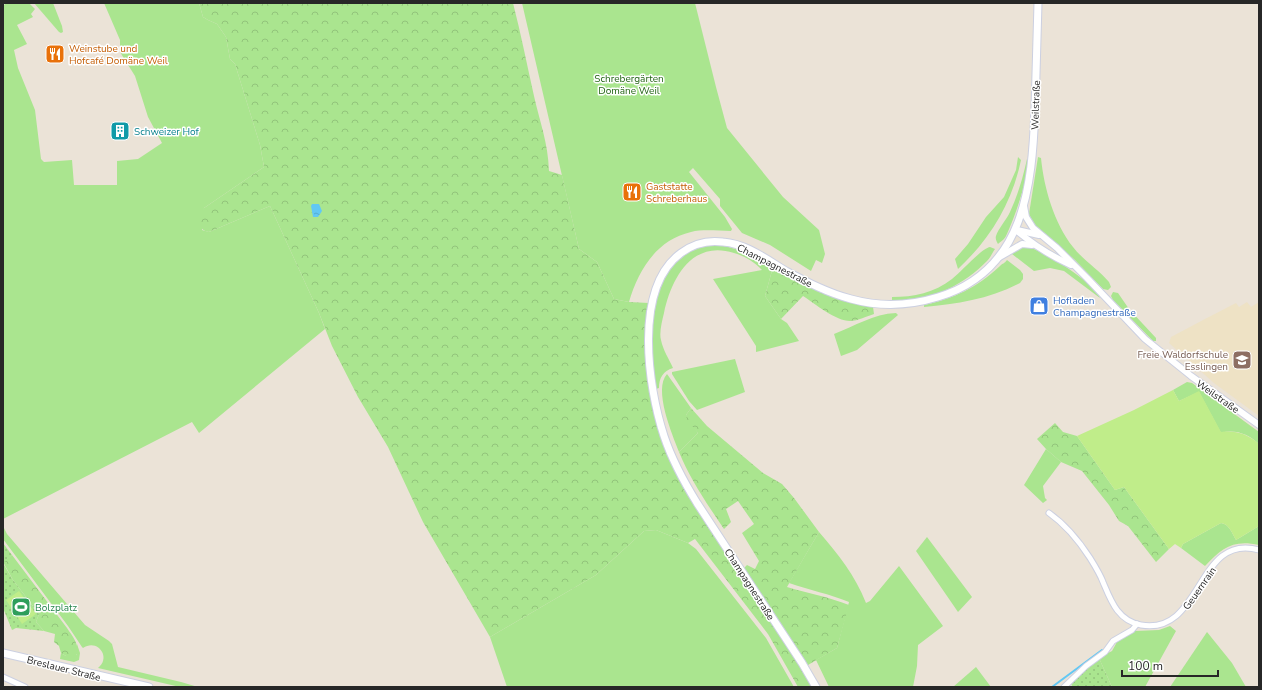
<svg xmlns="http://www.w3.org/2000/svg" width="1262" height="690" font-family="'Nunito Sans',sans-serif">
	<defs>
		<pattern id="forest-crowns" width="20" height="18" patternUnits="userSpaceOnUse"><rect width="20" height="18" fill="#aae58f"/><path d="M2 6a3 3 0 1 1 6 0M12 15a3 3 0 1 1 6 0" fill="none" stroke="#92c47b"/></pattern>
		<pattern id="park-dots" width="8" height="8" patternUnits="userSpaceOnUse"><rect width="8" height="8" fill="#aae58f"/><path d="M2 2h.1M6 6h.1" fill="none" stroke="#92c47b" stroke-width="1.8" stroke-linecap="round"/></pattern>
		<pattern id="water-ripples" width="26" height="14" patternUnits="userSpaceOnUse"><rect width="26" height="14" fill="#62c8f4"/><path d="M2 4q2-2 4 0t4 0M15 11q2-2 4 0t4 0" fill="none" stroke="#55acd1"/></pattern>
	</defs>
	<rect width="100%" height="100%" fill="#ebe3d7"/>
	<!-- education -->
	<path fill="#eee2c5" d="M1247,302l4,5 8,-5v114l-45,-33 -45,-40 2,-6 34,-18 31,-16 3,4z"/>
	<!-- grass -->
	<g fill="#aae58f">
		<path d="M6,3h23l6,6 -4,5 2,3 -16,8 10,19 -13,6 4,18 17,42 6,49 3,3 28,-2 2,25h43v-24l21,-2 24,-16 -14,-26 -13,-41 -15,-24v-12l-16,-37h95l4,14 5,3 9,4 9,13 4,22 5,5 25,81 4,22 -60,41 -2,22 7,2 61,-26 49,107 6,16 -126,104 -7,-11 -189,97v-513z"/>
		<path d="M34,3h19l9,23 1,6 -2,1 -2,-1z"/>
		<path d="M522,3h173l21,84 11,41 56,69 36,33 6,24 -3,9 -6,-3 -5,11 -41,-26 -28,-12 -22,-27v-7l-27,-31 -4,4 36,45 7,12 -1,2c-13,0 -28,-2 -40,1 -35,8 -53,39 -62,70l-15,-3 -17,-37 -18,-13z"/>
		<path d="M1018,157l3,3c-9,43 -31,79 -63,109l-3,-10 13,-15 18,-27 18,-20 12,-27z"/>
		<path d="M1038,157l3,1c3,30 13,65 32,89 10,13 25,22 36,35l2,5 -3,3 -5,-1 -28,-29 -42,-37 -4,-9z"/>
		<path d="M1027,159c4,14 -14,63 -21,77 -3,5 -5,5 -8,8 -1,-2 -3,-5 -2,-8 2,-7 11,-17 14,-24 8,-17 13,-35 17,-53z"/>
		<path d="M718,245c21,3 37,11 55,22l-8,29 16,23 6,4 12,18 -43,11v-6l-43,-67 49,-9c-7,-8 -18,-14 -28,-17 -42,-14 -63,26 -70,60 -2,8 -5,20 -3,27 2,10 8,19 12,28 -10,3 -14,10 -14,20l-3,1c-8,-52 -9,-142 62,-144z"/>
		<path d="M990,247l5,2c-3,4 -4,8 -8,12 -24,25 -60,42 -95,40v-4c22,0 42,-4 60,-18 8,-6 30,-31 38,-32z"/>
		<path d="M1026,247c17,2 68,36 74,51l-36,-27 -14,-3 -16,3 -22,-17 6,-6z"/>
		<path d="M1007,260l13,10 3,4v5l-3,4c-30,16 -63,21 -96,24v-2c31,-7 52,-17 76,-39 3,-3 4,-2 7,-6z"/>
		<path d="M1113,292l5,1 11,16 27,29v3h-3l-40,-41 -2,-4z"/>
		<path d="M896,313l2,2 -41,35 -16,6 -7,-22c21,-8 39,-20 62,-21z"/>
		<path d="M735,359l10,33 -48,18 -8,-9 -17,-27v-2z"/>
		<path d="M667,374l24,34 -5,7 12,18 -19,19c-7,-18 -26,-63 -12,-78z"/>
		<path d="M1187,382l5,1 67,49v12c-11,-10 -24,-15 -38,-11l-22,-41 -20,9 -6,-11z"/>
		<path d="M1046,449l15,13 -18,24 2,12 2,2 -4,3 -19,-18z"/>
		<path d="M1221,523c8,1 11,10 15,17l23,-14v19c-26,-6 -37,3 -54,21l-24,-18 2,-4z"/>
		<path d="M3,526l4,8 78,91 24,16 3,3 6,23 63,15 17,5h-18l-82,-19c14,-11 -1,-30 -15,-20l-1,-1 -14,-21 -65,-87z"/>
		<path d="M656,530l32,13 8,6 70,89 28,49h-287l-17,-50 106,-62 48,-44z"/>
		<path d="M819,532c19,22 36,43 47,71l4,-2 29,-35 44,60 -25,19 -1,21 -4,21h-84l-13,-27 21,-12 12,-46c-19,-8 -40,-12 -60,-19z"/>
		<path d="M927,537l45,60 -14,15 -42,-61z"/>
		<path d="M1170,626l6,5 -31,56h-33l-13,-29 13,-7 5,-9 18,-11 24,-1z"/>
		<path d="M1207,632l25,31 14,24h-76z"/>
		<path d="M77,644l3,9 -1,7 -5,2 -14,-3 1,-6 5,3 11,-1z"/>
		<path d="M976,667l15,20h-38z"/>
	</g>
	<!-- forest -->
	<g fill="url(#forest-crowns)">
		<path d="M199,3h314c8,31 14,62 21,93 6,27 14,46 15,75l13,4 17,74 18,13 17,37 15,3 20,1 -1,10c1,33 -2,72 7,103 15,54 42,92 72,138 29,44 58,88 85,133h-14l-30,-53 -73,-95 -7,4 -32,-13 -12,1 -48,44 -106,62 -67,-115 -35,-75 -30,-50 -26,-51 -13,-33 -49,-107 -61,26c-12,-1 -11,-15 -5,-24l60,-41 -4,-22 -25,-81 -5,-5 -4,-22 -9,-13 -9,-4 -5,-3z"/>
		<path d="M773,267l62,31 12,4 26,5 1,7c-7,2 -16,7 -24,7 -14,0 -35,-17 -47,-25l-22,23 -16,-23z"/>
		<path d="M691,408l16,18 56,47 19,11 12,14 25,34 -32,55c20,6 42,10 62,18l-12,43 -29,17 -64,-97 3,-3 8,4 4,-8 -17,-28 12,-9 -16,-23 -12,8 5,13 -7,7c-17,-25 -34,-50 -45,-77l19,-19 -11,-13 -1,-5z"/>
		<path d="M1055,423l8,9 14,4 38,54 9,-3 45,62 -13,13 -28,-36 -9,-5 -10,-16 -27,-34 -21,-9 -15,-13 -9,-10z"/>
		<path d="M12,555l55,73c6,9 14,18 9,29l-10,-1 -5,-3 -2,-7 -5,-4 1,-8 -11,-3 -8,-9 3,-8 -26,-34 -10,-18z"/>
	</g>
	<!-- park -->
	<g fill="url(#park-dots)">
		<path d="M3,543l9,12 -9,8 10,17 26,34 -3,8 8,9 -28,-3 -4,2 -9,-22z"/>
		<path d="M1099,658l13,29h-39l-3,-4z"/>
	</g>
	<!-- pitch -->
	<g fill="#c0ed8a">
		<path d="M1173,390l6,11 20,-10 22,41c14,-2 27,2 38,12v82l-23,14c-4,-7 -7,-16 -15,-17l-38,21 -2,4 -6,-4 -6,5 -45,-62 -9,3 -38,-54 57,-26z"/>
		<path d="M19,591l17,23 -14,10 -16,-24z"/>
	</g>
	<!-- water -->
	<path fill="url(#water-ripples)" d="M312,204h7l3,7 -4,6h-5l-2,-11z"/>
	<g fill="none" stroke-linecap="round" stroke-linejoin="round">
		<!-- stream -->
		<path stroke="#62c8f4" stroke-width="2" d="M1052,687l50,-37"/>
		<defs>
			<g id="minor">
				<path d="M1049,513c17,12 30,28 41,45 5,8 10,16 13,24 8,19 15,39 38,43 62,11 55,-93 118,-75"/>
				<path d="M3,677l22,10"/>
				<path d="M1064,687l22,-21 19,-14 8,-11 19,-11 5,-6"/>
			</g>
			<g id="tertiary">
				<path d="M1024,206l2,11 7,11 24,20 30,30 58,61 46,37 68,49"/>
				<path d="M1016,230c16,14 35,26 55,35"/>
				<path d="M1017,230l22,5"/>
				<path d="M998,258l24,-14 10,1"/>
			</g>
			<g id="secondary">
				<path d="M3,653l146,34"/>
				<path d="M816,687l-14,-24 -105,-160c-13,-21 -25,-43 -33,-67 -16,-49 -31,-148 17,-183 12,-9 27,-13 42,-11 24,2 43,17 63,29 21,11 42,22 65,28 29,8 58,7 87,-2 87,-26 94,-111 97,-188 1,-35 2,-71 3,-106"/>
			</g>
		</defs>
		<!-- minor casing -->
		<use href="#minor" stroke="#ccd0e1" stroke-width="7"/>
		<!-- tertiary casing -->
		<use href="#tertiary" stroke="#ccd0e1" stroke-width="8"/>
		<!-- secondary casing -->
		<use href="#secondary" stroke="#ccd0e1" stroke-width="9"/>
		<!-- minor -->
		<use href="#minor" stroke="#fff" stroke-width="5"/>
		<!-- tertiary -->
		<use href="#tertiary" stroke="#fff" stroke-width="6"/>
		<!-- secondary -->
		<use href="#secondary" stroke="#fff" stroke-width="7"/>
	</g>
	<!-- icons -->
	<defs>
		<symbol id="restaurant-square" viewBox="-11 -11 22 22"><rect x="-9" y="-9" width="18" height="18" rx="4" fill="#e8710a" stroke="#fff"/><path d="M-5-6h1v4h1v-4h1v4h1v-4h1v5L-1.5 .5V6h-2V.5L-5-1ZM5-6V6H3V1.5H1.5Q1.5-4 5-6Z" fill="#fff"/></symbol>
		<symbol id="building-square" viewBox="-11 -11 22 22"><rect x="-9" y="-9" width="18" height="18" rx="4" fill="#0f9aa8" stroke="#fff"/><path d="M-4-6H4V6H1V3H-1V6H-4ZM-2.5-4.3h1.7v1.8h-1.7ZM.8-4.3h1.7v1.8H.8ZM-2.5-1h1.7V.8h-1.7ZM.8-1h1.7V.8H.8Z" fill="#fff"/></symbol>
		<symbol id="shop-square" viewBox="-11 -11 22 22"><rect x="-9" y="-9" width="18" height="18" rx="4" fill="#3f7fe0" stroke="#fff"/><path d="M-5-2.5h2.3a2.7 3.5 0 0 1 5.4 0H5L5.5 6h-11ZM-1.5-2.5h3a1.5 2.3 0 0 0-3 0Z" fill="#fff"/></symbol>
		<symbol id="school-square" viewBox="-11 -11 22 22"><rect x="-9" y="-9" width="18" height="18" rx="4" fill="#8d6e63" stroke="#fff"/><path d="M0-5L7-2L0 1L-7-2ZM-4 1L0 2.5L4 1V4Q0 6-4 4Z" fill="#fff"/></symbol>
		<symbol id="stadium-square" viewBox="-11 -11 22 22"><rect x="-9" y="-9" width="18" height="18" rx="4" fill="#2e9e5b" stroke="#fff"/><path d="M0-5a6.5 5 0 1 0 0 10a6.5 5 0 1 0 0-10ZM-3.5-1.8h7v3.6h-7Z" fill="#fff"/></symbol>
	</defs>
	<g fill-rule="evenodd">
		<use href="#restaurant-square" x="44" y="43" width="22" height="22"/>
		<use href="#building-square" x="109" y="120" width="22" height="22"/>
		<use href="#restaurant-square" x="621" y="181" width="22" height="22"/>
		<use href="#shop-square" x="1028" y="295" width="22" height="22"/>
		<use href="#school-square" x="1231" y="349" width="22" height="22"/>
		<use href="#stadium-square" x="10" y="596" width="22" height="22"/>
	</g>
	<g text-anchor="middle" stroke-width="3" stroke-linejoin="round" paint-order="stroke">
		<!-- food labels -->
		<g font-size="10" fill="#c56008" stroke="#fff" text-anchor="start">
			<text x="69" y="52">Weinstube und<tspan x="69" dy="12">Hofcafé Domäne Weil</tspan></text>
			<text x="646" y="190">Gaststatte<tspan x="646" dy="12">Schreberhaus</tspan></text>
		</g>
		<!-- park labels -->
		<g font-size="10" fill="#236515" stroke="#fff">
			<text x="629" y="82">Schrebergärten<tspan x="629" dy="12">Domäne Weil</tspan></text>
		</g>
		<!-- street labels -->
		<g font-size="10" fill="#272727" stroke="#fff">
			<text transform="translate(1035 105) rotate(-88)" y="4">Weilstraße</text>
			<text transform="translate(775 265) rotate(27)" y="4">Champagnestraße</text>
			<text transform="translate(1218 396) rotate(35)" y="4">Weilstraße</text>
			<text transform="translate(750 584) rotate(57)" y="4">Champagnestraße</text>
			<text transform="translate(1199 588) rotate(-55)" y="4">Geuernrain</text>
			<text transform="translate(64 668) rotate(14)" y="4">Breslauer Straße</text>
		</g>
		<!-- culture labels -->
		<g font-size="10" fill="#0d838f" stroke="#fff" text-anchor="start">
			<text x="134" y="135">Schweizer Hof</text>
		</g>
		<!-- shop labels -->
		<g font-size="10" fill="#366cbe" stroke="#fff" text-anchor="start">
			<text x="1053" y="304">Hofladen<tspan x="1053" dy="12">Champagnestraße</tspan></text>
		</g>
		<!-- education labels -->
		<g font-size="10" fill="#785e54" stroke="#fff" text-anchor="end">
			<text x="1228" y="358">Freie Waldorfschule<tspan x="1228" dy="12">Esslingen</tspan></text>
		</g>
		<!-- leisure labels -->
		<g font-size="10" fill="#27864d" stroke="#fff" text-anchor="start">
			<text x="35" y="611">Bolzplatz</text>
		</g>
	</g>
	<!-- border -->
	<rect width="1262" height="690" fill="none" stroke="#272727" stroke-width="8"/>
	<!-- scale -->
	<path d="M1122 670v6h96v-6" fill="none" stroke="#272727" stroke-width="2"/>
	<text x="1128" y="670" font-size="12" fill="#272727" stroke="#ffffff" stroke-width="3" paint-order="stroke">100 m</text>
</svg>
